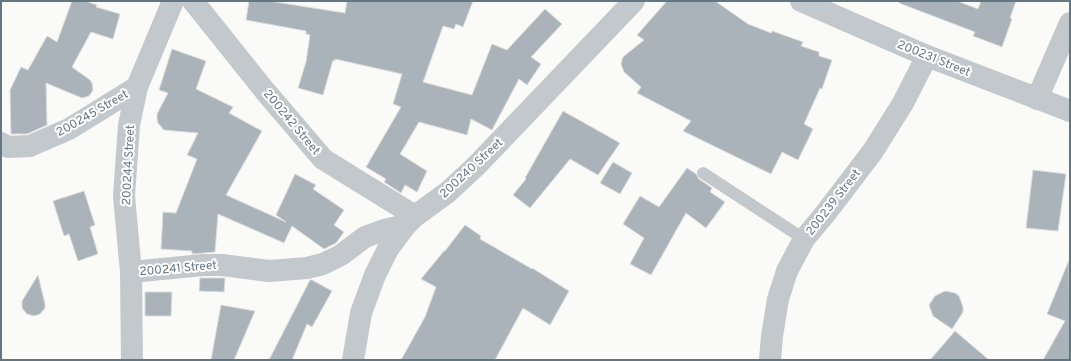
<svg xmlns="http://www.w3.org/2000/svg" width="1071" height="361" font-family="Overpass,sans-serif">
	<rect width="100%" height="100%" fill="#fafaf8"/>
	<!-- building -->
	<g fill="#aab3b9" stroke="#dcdcda">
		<path d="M72,1h13l12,4 -1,2 24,7 -7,25 -22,-7 -19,35 18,13 2,3 1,7 -4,6 -7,2 -36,-15 1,42 -20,9h-16l-1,-44 11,-23 7,3 19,-34 10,6z"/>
		<path d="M249,1h20l76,12 2,-12h126l-10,26 -7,-3 -2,5 -11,-3 -20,56 49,13 20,-51 15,6 38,-41 17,15 -31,33 10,7 -14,21 -8,-6 -27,51 -21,-11 -4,16 -48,-13 -19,32 27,17 -10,21 -12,-7 -4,8 -17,-11 2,-3 -20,-12 35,-60 -8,-3 9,-30 -67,-15v2l-2,-1 -10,35 -25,-7 8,-26 4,-27 -4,-1v-3l-60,-11z"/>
		<path d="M667,1h48l33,23 23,9 1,-2 31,11 -2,4 18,6v4l13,4 -10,29 -2,-1 -16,36 9,5 -15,31 -16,-8 -11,22 -88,-43 8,-10 -54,-28 4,-6 -17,-15 -3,-8 1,-4 1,-3 21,-17 -7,-5z"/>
		<path d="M899,1h58l21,8 3,-8h35l-6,17 2,1 -10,28 -29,-11 2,-4 -76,-29z"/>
		<path d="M172,49l34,12 -10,28 37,18 -4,6 33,18 -36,64 60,27 -10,-7 19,-41 21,11 -3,4 31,21 -10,15 10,7 -8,11 -12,6 -32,-23 -8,17 -66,-29 -3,38 -23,2v-3l-31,-2 2,-37 13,1 21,-54 -10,-4 11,-22 -34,-3 -6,-7 -1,-4v-5l11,-21 -9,-3z"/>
		<path d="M563,111l57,32 -22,32 -28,-16 -40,49 -17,-13 13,-16 -1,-1z"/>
		<path d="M613,162l19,11 -12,21 -20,-11z"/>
		<path d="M687,168l9,6 3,5 13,9 -2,4 15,10 -19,26 -20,-15 -35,62 -21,-11 14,-26 -21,-14 17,-28 19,11z"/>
		<path d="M1033,170l33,4 -8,57 -32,-3z"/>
		<path d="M84,191l11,34 -5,2 8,27 -20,7 -9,-27 -5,2 -11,-35z"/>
		<path d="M465,225l16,11 -1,3 52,30v-1l37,23 -19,34 -27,-17 -28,52h-94l24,-43 11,-30 -15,-8 23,-28h1z"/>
		<path d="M1069,260l1,100h-27l22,-39 -18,-7z"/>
		<path d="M38,275l7,29v4l-5,6 -6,2 -7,-2 -5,-6v-7z"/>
		<path d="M200,278h25l-1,14 -25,-1z"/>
		<path d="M310,280h2l20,11 -20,36 -5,-3 -15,36h-23z"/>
		<path d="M945,291l10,2 4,3 4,11v5l-11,17 -19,-13 -4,-11 6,-9z"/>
		<path d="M145,292h27l-1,24h-26z"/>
		<path d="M221,305l34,6 -21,49h-23z"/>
		<path d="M955,331l34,29h-59z"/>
	</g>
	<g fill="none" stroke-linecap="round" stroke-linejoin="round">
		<!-- service -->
		<path stroke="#c3c8cc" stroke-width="12" d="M703,173l101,66"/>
		<!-- minor -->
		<g stroke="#c3c8cc" stroke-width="22">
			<path d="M193,1l72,90 58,68 92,57"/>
			<path d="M801,1l126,55 143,55"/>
			<path d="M1037,99l33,-76"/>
			<path d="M1,143l7,4 22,-1 39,-17 68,-42"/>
			<path d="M131,272l72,-7h19l47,6 38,-3 16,-4 18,-9 24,-18 19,-7 22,-5"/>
			<path d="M132,360l-1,-88 -7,-76 5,-71 8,-38 36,-86"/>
			<path d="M353,360l8,-47 14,-38 13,-26 18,-24 9,-9 33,-24 28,-26 158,-165"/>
			<path d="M770,360l2,-24 6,-37 9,-28 17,-32 21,-25 48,-63 30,-48 24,-47"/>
		</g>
	</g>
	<g text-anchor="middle" stroke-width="4" stroke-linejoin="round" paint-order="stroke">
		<!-- street labels -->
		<g font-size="12" fill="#657683" stroke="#fff">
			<text transform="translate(934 58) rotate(22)" y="4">200231 Street</text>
			<text transform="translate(92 113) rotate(-30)" y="4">200245 Street</text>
			<text transform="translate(292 122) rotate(50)" y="4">200242 Street</text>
			<text transform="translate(128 165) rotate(-87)" y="4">200244 Street</text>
			<text transform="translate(471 168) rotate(-43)" y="4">200240 Street</text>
			<text transform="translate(833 202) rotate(-52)" y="4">200239 Street</text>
			<text transform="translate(178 268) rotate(-5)" y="4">200241 Street</text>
		</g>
	</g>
	<!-- border -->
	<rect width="1071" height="361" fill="none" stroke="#657683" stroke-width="4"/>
</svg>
